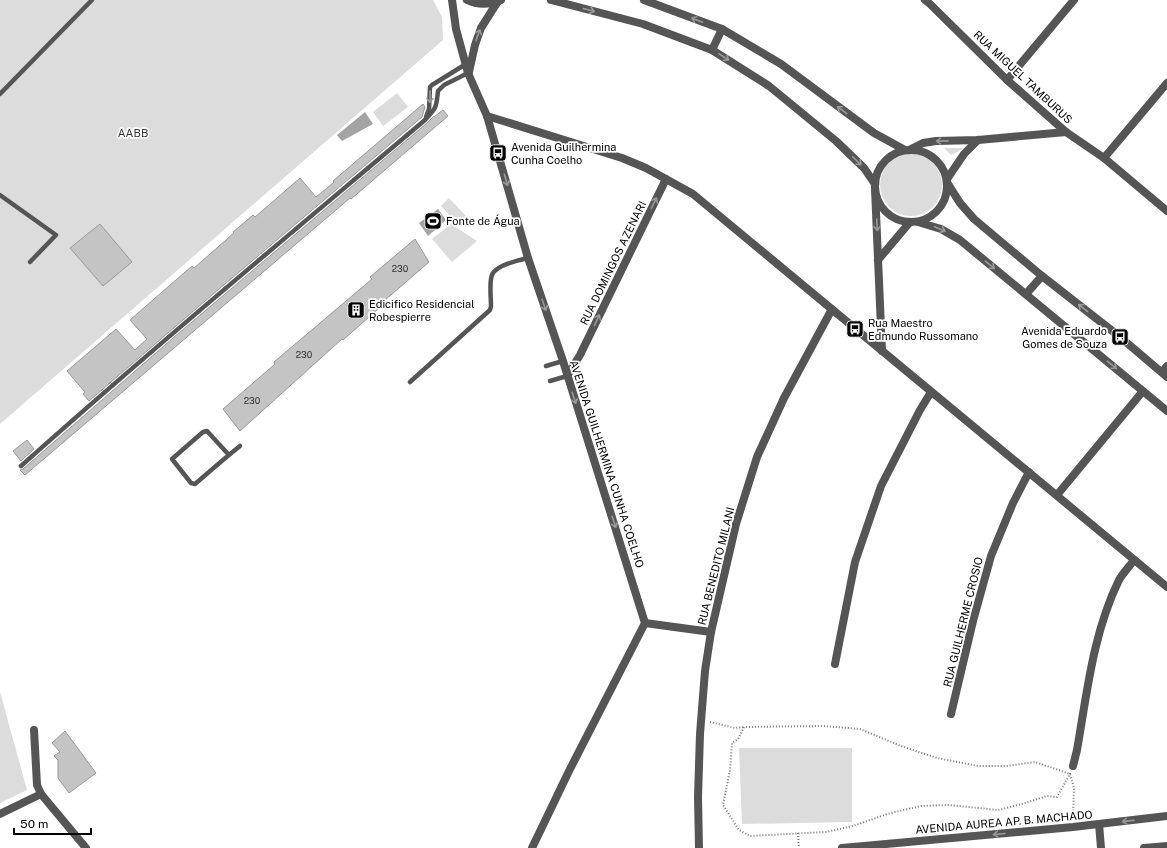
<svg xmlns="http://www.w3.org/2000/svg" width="1167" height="848" font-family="'Public Sans',sans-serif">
	<rect width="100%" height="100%" fill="#fff"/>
	<!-- green -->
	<g fill="#dcdcdc">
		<path d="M0,0h433l9,17 1,23 -443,384z"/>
		<path d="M397,93l11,14 -25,19 -10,-14z"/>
		<path d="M944,148h21l-14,7z"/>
		<circle cx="911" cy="185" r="31"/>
		<path d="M449,198l19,20 -9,8 -18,-20z"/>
		<path d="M451,224l26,17 -25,21 -20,-23z"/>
		<path d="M0,692l27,98 -27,13z"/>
		<path d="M739,748h113v74l-110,2z"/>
	</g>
	<!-- water -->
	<g fill="#a3a3a3">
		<path d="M365,112l8,12 -31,17 -5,-6z"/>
		<path d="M438,209l8,11 -18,16 -9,-13z"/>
	</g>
	<!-- building -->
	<g fill="#c4c4c4" stroke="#999">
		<path d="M423,104l2,3 -3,10 -203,172 -130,112 -6,-7 2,-2 -18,-21 49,-42 19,21 12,-11 -17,-19 62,-54 2,2 40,-35 -1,-1 20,-17 2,2 45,-39 16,19 18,-15 -1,-1z"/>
		<path d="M443,110l5,6 -97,83 -1,-1 -325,277 -5,-5 3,-1 150,-131 254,-215 7,-7v1z"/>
		<path d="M100,224l32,38 -29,24 -33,-38z"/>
		<path d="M415,239l14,23 -45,39 1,2 -42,37 -1,-1 -102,92 -17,-22 52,-45 -1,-2 98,-83 -2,-2z"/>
		<path d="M27,440l7,9 -13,12 -8,-10z"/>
		<path d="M65,731l31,42 -27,20 -11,-15v-18l-4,-4 6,-4 -8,-9z"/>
	</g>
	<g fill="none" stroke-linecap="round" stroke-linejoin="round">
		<!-- path -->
		<g stroke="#777" stroke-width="2" stroke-dasharray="1 2" stroke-linecap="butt">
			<path d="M710,722l25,6 9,-1"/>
			<path d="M1070,773v1l-13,23 -10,-1 -25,8 -24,6 -49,-5 -28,1 -34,8 -34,12 -27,6 -76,4 -11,-6 -16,-25 7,-35 2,-27 6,-4 6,-12 79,-1 37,3 41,17 36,12 41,8h29l28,-4 35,12 4,14 -1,30"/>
			<path d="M798,833l1,15"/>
		</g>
		<!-- service -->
		<g stroke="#555" stroke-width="4.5">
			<path d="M0,94l92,-94"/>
			<path d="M426,117l3,-8 1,-22 2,-2 34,-21"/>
			<path d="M0,195l56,40 -26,27"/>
			<path d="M546,366l17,-5"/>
			<path d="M550,381l17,-5"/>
			<path d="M410,382l80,-72 1,-4c0,-8 -2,-24 1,-31 3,-9 27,-15 36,-17"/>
			<path d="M229,455l-22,-24 -4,1 -31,27 19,24 4,1c15,-13 30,-26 45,-38"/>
			<path d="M21,466c132,-118 268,-231 404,-346 12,-13 11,-12 13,-29l6,-6 24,-12"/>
		</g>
		<!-- minor -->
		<g stroke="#555" stroke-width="8">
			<path d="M452,0l4,29 12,44 19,43 41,142 35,103 82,262 -76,148 -37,77"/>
			<path d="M925,0l5,4 77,76 59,52 38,26 63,53"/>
			<path d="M469,72l6,-27 6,-17 17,-27"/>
			<path d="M1007,80l67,-80"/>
			<path d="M487,116l135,42 24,10 47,26 474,393"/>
			<path d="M909,150l14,-7 13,-2 42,-1 88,-8"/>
			<path d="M1104,158l63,-75"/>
			<path d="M947,179l17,-25 14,-14"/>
			<path d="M875,189l7,162"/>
			<path d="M878,260l32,-38"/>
			<path d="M1162,372l5,-6"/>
			<path d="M567,376l13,-21 86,-176"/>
			<path d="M1057,495l86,-104"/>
			<path d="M645,623l66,9"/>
			<path d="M835,664l20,-102 26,-76 39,-76 11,-18"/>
			<path d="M951,714l22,-93 18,-65 22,-53 16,-31"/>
			<path d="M34,730l3,55 4,9 45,54"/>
			<path d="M1073,766l4,-16c10,-57 16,-117 42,-170 4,-7 10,-13 15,-20"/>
			<path d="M0,814l41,-20"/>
			<path d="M699,848l-1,-51 2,-63 5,-63 6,-39 25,-108 21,-67 27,-59 48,-89"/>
		</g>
		<!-- tertiary -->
		<g stroke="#555" stroke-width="8">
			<path d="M467,0c10,5 23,5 34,0"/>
			<path d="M551,0l92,24 69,26 57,36 67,55 28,27 11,16"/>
			<path d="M644,0l78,29 59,35 93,69 31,17"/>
			<path d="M712,50l10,-21"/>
			<circle cx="911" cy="186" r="36"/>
			<path d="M948,184l12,19 14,16 68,57 78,61 47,40"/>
			<path d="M918,222l23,7 19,11 207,171"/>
			<path d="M1026,294l16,-18"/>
			<path d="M1099,824l2,24"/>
			<path d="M842,848l231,-21 94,-11"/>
			<path d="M1144,848l23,-2"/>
		</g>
	</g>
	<!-- one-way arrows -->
	<defs><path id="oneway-shaft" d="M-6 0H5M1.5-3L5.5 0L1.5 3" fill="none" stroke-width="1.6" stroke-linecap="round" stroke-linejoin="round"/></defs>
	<g stroke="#999">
		<use href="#oneway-shaft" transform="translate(589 10) rotate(15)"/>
		<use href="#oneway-shaft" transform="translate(697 20) rotate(-159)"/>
		<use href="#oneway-shaft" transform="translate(478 35) rotate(-70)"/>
		<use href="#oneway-shaft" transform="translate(724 57) rotate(33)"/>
		<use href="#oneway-shaft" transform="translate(430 97) rotate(91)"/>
		<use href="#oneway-shaft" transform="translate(842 110) rotate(-143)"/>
		<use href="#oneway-shaft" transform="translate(942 141) rotate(179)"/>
		<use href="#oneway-shaft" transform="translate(857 161) rotate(44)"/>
		<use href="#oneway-shaft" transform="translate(506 180) rotate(74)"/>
		<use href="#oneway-shaft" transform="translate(654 203) rotate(-64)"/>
		<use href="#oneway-shaft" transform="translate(877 225) rotate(87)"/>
		<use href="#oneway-shaft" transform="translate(940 229) rotate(23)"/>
		<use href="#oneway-shaft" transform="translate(990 265) rotate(39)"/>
		<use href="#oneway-shaft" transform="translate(544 305) rotate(71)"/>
		<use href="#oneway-shaft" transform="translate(1083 308) rotate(-142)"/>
		<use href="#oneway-shaft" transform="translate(597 320) rotate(-64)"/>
		<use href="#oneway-shaft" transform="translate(1112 365) rotate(40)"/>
		<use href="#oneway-shaft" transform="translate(574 398) rotate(72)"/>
		<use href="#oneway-shaft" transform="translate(614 522) rotate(72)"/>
		<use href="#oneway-shaft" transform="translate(1128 821) rotate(173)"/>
		<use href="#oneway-shaft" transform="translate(999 834) rotate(175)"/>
	</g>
	<!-- icons -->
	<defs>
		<symbol id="bus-square" viewBox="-11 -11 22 22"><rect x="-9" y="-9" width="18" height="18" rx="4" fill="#000" stroke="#fff"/><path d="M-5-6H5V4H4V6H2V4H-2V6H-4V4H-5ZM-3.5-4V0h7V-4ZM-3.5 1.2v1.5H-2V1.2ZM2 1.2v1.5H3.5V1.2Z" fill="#fff"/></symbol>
		<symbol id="stadium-square" viewBox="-11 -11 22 22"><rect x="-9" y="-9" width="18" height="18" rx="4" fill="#000" stroke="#fff"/><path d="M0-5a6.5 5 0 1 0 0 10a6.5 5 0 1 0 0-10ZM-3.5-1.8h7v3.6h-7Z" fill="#fff"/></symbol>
		<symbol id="building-square" viewBox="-11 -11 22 22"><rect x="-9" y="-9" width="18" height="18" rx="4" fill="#000" stroke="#fff"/><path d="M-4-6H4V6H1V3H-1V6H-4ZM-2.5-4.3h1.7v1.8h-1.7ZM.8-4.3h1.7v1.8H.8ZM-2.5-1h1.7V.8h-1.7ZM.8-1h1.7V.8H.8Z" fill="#fff"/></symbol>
	</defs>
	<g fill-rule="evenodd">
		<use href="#bus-square" x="488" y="143" width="20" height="20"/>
		<use href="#stadium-square" x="423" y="211" width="20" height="20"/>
		<use href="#building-square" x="346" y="300" width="20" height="20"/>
		<use href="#bus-square" x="845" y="319" width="20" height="20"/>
		<use href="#bus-square" x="1110" y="327" width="20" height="20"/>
	</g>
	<g text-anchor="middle" stroke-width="3.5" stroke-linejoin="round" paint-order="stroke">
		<!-- number labels -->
		<g font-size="9" fill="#313131">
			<text x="400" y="272">230</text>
			<text x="304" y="358">230</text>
			<text x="252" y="404">230</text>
		</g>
		<!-- street labels -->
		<g font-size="11" fill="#000" stroke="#fff">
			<text transform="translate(1023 77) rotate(43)" y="4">RUA MIGUEL TAMBURUS</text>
			<text transform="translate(613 263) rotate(-64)" y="4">RUA DOMINGOS AZENARI</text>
			<text transform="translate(607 464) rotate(72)" y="4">AVENIDA GUILHERMINA CUNHA COELHO</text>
			<text transform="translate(716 566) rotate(-76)" y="4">RUA BENEDITO MILANI</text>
			<text transform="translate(963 622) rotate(-76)" y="4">RUA GUILHERME CROSIO</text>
			<text transform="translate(1004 822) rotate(-5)" y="4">AVENIDA AUREA AP. B. MACHADO</text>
		</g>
		<!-- park labels -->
		<g font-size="11" fill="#333" stroke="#fff">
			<text x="133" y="137">AABB</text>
		</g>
		<!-- poi labels -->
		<g font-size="11" fill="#000" stroke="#fff" text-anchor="start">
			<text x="511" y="151">Avenida Guilhermina<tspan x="511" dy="13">Cunha Coelho</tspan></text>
			<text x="446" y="225">Fonte de Água</text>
			<text x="369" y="308">Edicifico Residencial<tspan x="369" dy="13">Robespierre</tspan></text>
			<text x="868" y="327">Rua Maestro<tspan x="868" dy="13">Edmundo Russomano</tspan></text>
			<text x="1107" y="335" text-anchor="end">Avenida Eduardo<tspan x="1107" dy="13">Gomes de Souza</tspan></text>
		</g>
	</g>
	<!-- scale -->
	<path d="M14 828v6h77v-6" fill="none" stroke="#000000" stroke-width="2"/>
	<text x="20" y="828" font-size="12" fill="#000000" stroke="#ffffff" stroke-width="3" paint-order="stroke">50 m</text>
</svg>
